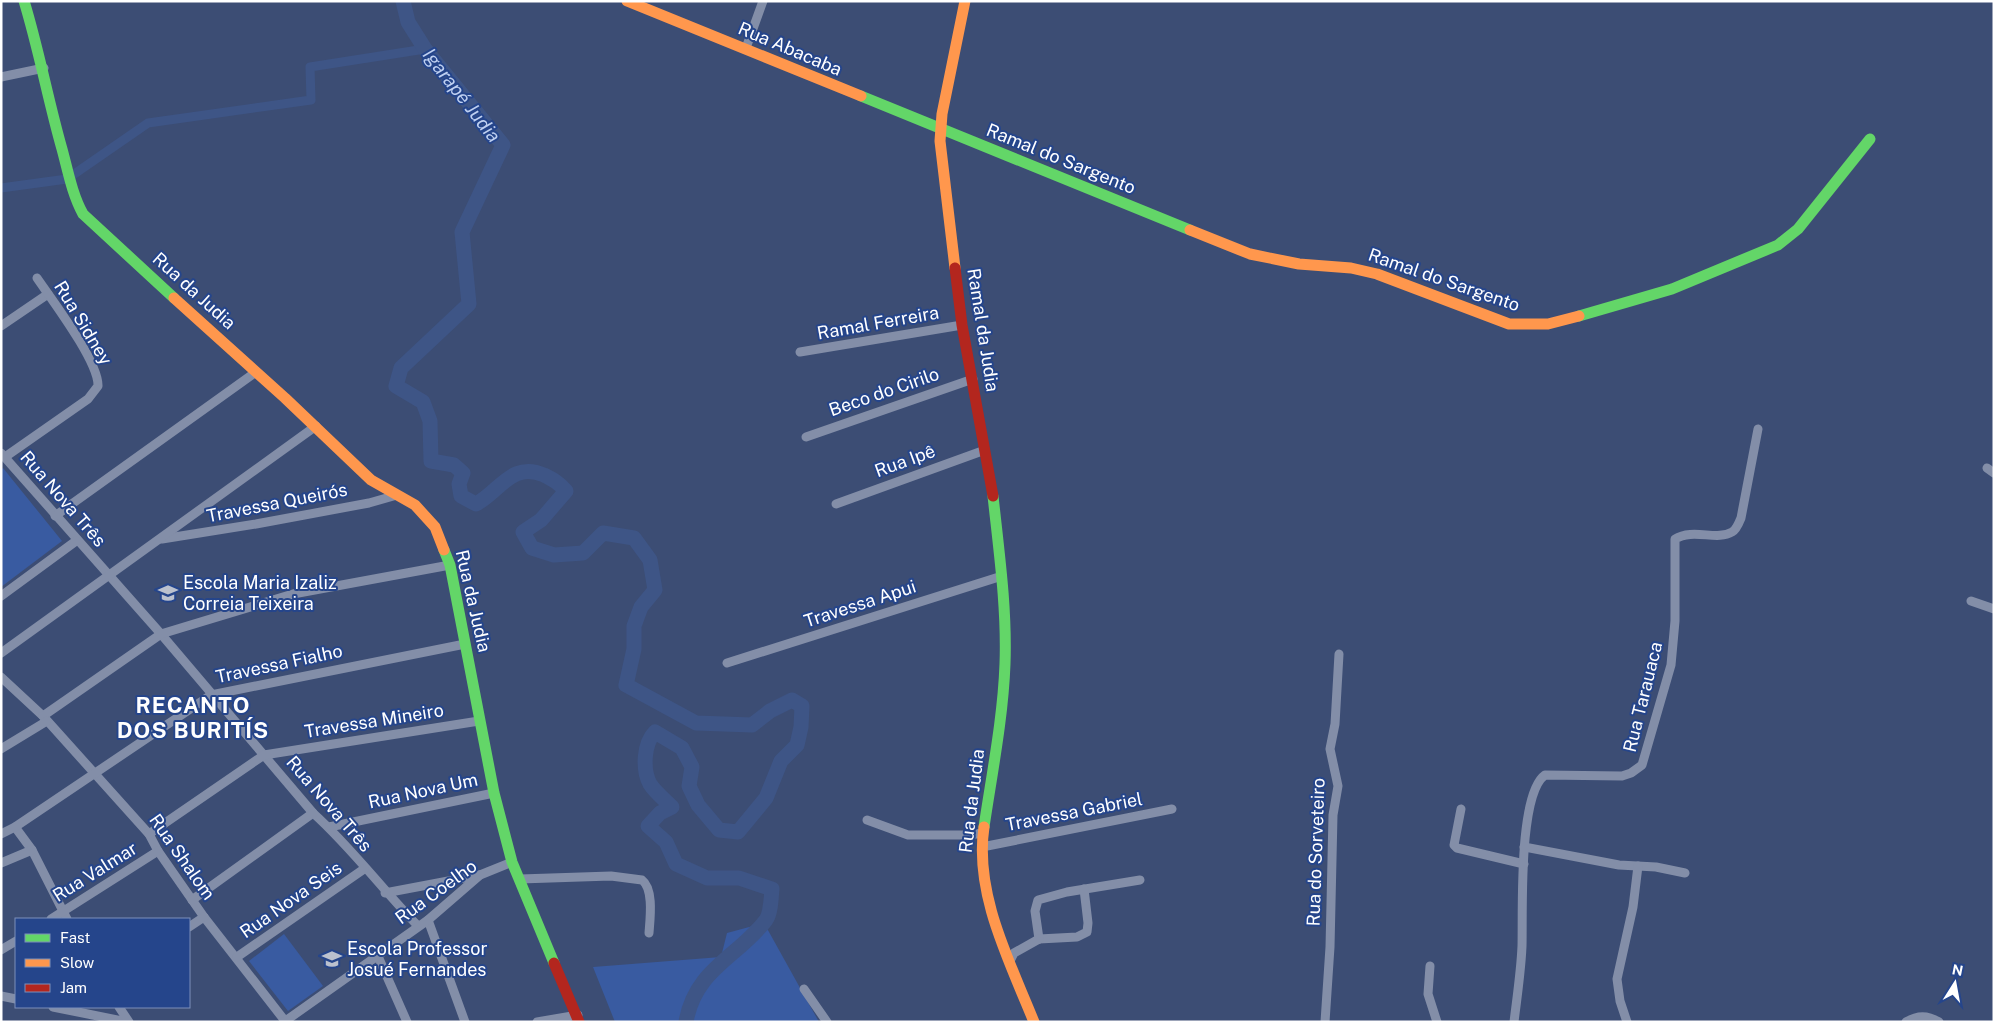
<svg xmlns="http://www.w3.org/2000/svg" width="1995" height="1023" font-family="'Public Sans',sans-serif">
	<rect width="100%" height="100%" fill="#3c4d74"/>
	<!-- green -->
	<g fill="#395ba1">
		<path d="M3,468l59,73 -61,46v-117z"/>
		<path d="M764,923l55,99h-204l-22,-55 128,-10 6,-24z"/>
		<path d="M284,934l39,52 -35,25 -39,-50z"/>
	</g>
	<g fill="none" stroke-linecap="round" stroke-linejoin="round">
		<!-- canal -->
		<path stroke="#3e5586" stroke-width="9" d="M1,188l66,-9 81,-56 163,-23 -1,-33 115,-18"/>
		<!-- river -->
		<path stroke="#3e5586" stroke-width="15" d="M403,1l5,21 17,27 78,96 -41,87 7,72 -68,64 -5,18 27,16 7,19 1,40 23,4 9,8 -4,11 2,12 15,8c24,-13 36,-43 68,-29 10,5 15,8 22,16l-25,29 -18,12 9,16 22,7 29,-2 20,-20 31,5 16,22 5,30 -14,17 -7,19v23l-8,36 70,38 56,2 18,-14 22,-11 10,6 -1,21 -4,18 -16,16 -15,37 -28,34 -19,-2 -21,-25 -9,-19 3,-19 -10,-19 -27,-16c-11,11 -13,37 -5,52 5,8 15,16 22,23l-12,6 -12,13 18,16 10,22 31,14h32l33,11c-1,9 -1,24 -6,31 -28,37 -71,49 -80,102"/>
		<!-- street -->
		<g stroke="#838ea8" stroke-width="9">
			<path d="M746,48l17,-47"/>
			<path d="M1,77l43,-9"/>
			<path d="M1,326l47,-32"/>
			<path d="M800,352l162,-27"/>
			<path d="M806,437l167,-58"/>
			<path d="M1,453l160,181 152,179c38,34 69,76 105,113"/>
			<path d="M5,457l83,-58 10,-13c1,-24 -46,-86 -61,-108"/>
			<path d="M1987,468l7,5"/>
			<path d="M836,504l149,-54"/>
			<path d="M55,516l201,-144"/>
			<path d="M162,539l94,-15 113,-21 28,-8"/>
			<path d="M1,596l75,-55"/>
			<path d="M1971,601l23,8"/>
			<path d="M1,653l315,-227"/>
			<path d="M727,663l275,-87"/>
			<path d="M1,677l42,39 106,118 9,17 46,66 81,104"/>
			<path d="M43,716l118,-82 132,-40 157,-29"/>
			<path d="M1,749l46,-28"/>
			<path d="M1461,809l-7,36 3,3 67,16"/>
			<path d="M867,820l41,15h61l14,-2"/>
			<path d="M15,827l17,23 35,69"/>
			<path d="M329,827l165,-34"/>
			<path d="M1,834l14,-7 196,-132 254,-51"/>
			<path d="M149,834l115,-79 215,-34"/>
			<path d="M982,847l190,-38"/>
			<path d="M1524,847l95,18 37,2 29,6"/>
			<path d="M1,863l31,-13"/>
			<path d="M520,879l91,-3 31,4c12,9 8,39 7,53"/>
			<path d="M385,893l95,-18"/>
			<path d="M192,900l121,-87"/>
			<path d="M51,919l107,-68"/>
			<path d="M428,920l37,102"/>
			<path d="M189,927l15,-10"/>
			<path d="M1039,939l-4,-28 3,-11 29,-8 73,-12"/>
			<path d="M1039,939l38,-2 10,-5 1,-9 -4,-34"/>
			<path d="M1,950l15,-9"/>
			<path d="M377,954l30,68"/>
			<path d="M237,957l127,-88"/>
			<path d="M1010,961l4,-8 25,-14"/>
			<path d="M1430,966l-2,28 9,28"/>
			<path d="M804,989l23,33"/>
			<path d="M1,996l15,3"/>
			<path d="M53,1007l74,15"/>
			<path d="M119,1007l10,15"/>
			<path d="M284,1022l144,-102 52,-45 32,-13"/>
			<path d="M537,1022l41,-7"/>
			<path d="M1325,1022l5,-75 3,-132 5,-29 -8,-37 5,-25 4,-70"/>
			<path d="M1514,1022c3,-25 7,-51 8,-76 1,-33 -4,-152 23,-171l77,1 9,-3 11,-8 29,-100 4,-44v-82c18,-11 42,2 57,-7 4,-2 7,-9 9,-14l17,-89"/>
			<path d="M1627,1022l-7,-21 -3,-22 16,-72 5,-41"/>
			<path d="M1906,1022c12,-7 21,-7 33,0"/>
		</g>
		<!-- fast -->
		<g stroke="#63d668" stroke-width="11">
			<path d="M24,1c15,49 24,99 38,148 6,22 10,45 21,65l91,84"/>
			<path d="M861,96l329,134"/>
			<path d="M1579,316l93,-27 106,-44 20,-16 72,-90"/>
			<path d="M444,550l6,15 44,228 18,69 42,101"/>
			<path d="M984,827c8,-54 19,-109 21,-163 2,-56 -6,-112 -12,-168"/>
		</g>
		<!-- slow -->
		<g stroke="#ff974d" stroke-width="11">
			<path d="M627,1l234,95"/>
			<path d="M1190,230l60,24 49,10 52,4 26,6 132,50h39l31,-8"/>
			<path d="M955,268l-15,-127 2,-27 23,-113"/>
			<path d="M174,298l111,100 86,82 44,25 20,22 9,23"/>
			<path d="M984,827c-10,67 26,135 50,195"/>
		</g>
		<!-- jam -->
		<g stroke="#b3261e" stroke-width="11">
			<path d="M955,268l7,57 31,171"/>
			<path d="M554,963l25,59"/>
		</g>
	</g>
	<!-- icons -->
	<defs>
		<symbol id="school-bare" viewBox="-9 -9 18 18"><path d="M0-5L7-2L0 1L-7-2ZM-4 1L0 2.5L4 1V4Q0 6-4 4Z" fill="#bbc1ce" stroke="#25458b" stroke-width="2.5" paint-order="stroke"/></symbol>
	</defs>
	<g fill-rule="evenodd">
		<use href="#school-bare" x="154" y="579" width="28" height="28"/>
		<use href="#school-bare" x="318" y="945" width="28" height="28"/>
	</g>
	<g text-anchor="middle" stroke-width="4" stroke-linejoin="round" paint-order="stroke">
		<!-- street labels -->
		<g font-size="18" fill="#fff" stroke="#25458b">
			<text transform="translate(790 49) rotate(23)" y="6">Rua Abacaba</text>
			<text transform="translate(1061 159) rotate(22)" y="6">Ramal do Sargento</text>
			<text transform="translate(1444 280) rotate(19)" y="6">Ramal do Sargento</text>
			<text transform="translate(194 291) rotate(42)" y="6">Rua da Judia</text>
			<text transform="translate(83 323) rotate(59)" y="6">Rua Sidney</text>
			<text transform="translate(878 323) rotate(-10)" y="6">Ramal Ferreira</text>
			<text transform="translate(983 330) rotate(81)" y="6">Ramal da Judia</text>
			<text transform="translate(884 392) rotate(-19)" y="6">Beco do Cirilo</text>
			<text transform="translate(905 461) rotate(-20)" y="6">Rua Ipê</text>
			<text transform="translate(63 499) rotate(49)" y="6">Rua Nova Três</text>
			<text transform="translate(277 503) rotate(-11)" y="6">Travessa Queirós</text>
			<text transform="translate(473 601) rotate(77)" y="6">Rua da Judia</text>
			<text transform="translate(860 604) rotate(-18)" y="6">Travessa Apui</text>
			<text transform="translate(279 664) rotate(-12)" y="6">Travessa Fialho</text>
			<text transform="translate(1643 697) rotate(-76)" y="6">Rua Tarauaca</text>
			<text transform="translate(374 721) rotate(-9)" y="6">Travessa Mineiro</text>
			<text transform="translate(423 791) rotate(-12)" y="6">Rua Nova Um</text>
			<text transform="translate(972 801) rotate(-83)" y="6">Rua da Judia</text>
			<text transform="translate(329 804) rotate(49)" y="6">Rua Nova Três</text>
			<text transform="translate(1074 812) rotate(-11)" y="6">Travessa Gabriel</text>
			<text transform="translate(1316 852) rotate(-88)" y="6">Rua do Sorveteiro</text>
			<text transform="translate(182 857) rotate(55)" y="6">Rua Shalom</text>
			<text transform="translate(95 872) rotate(-32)" y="6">Rua Valmar</text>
			<text transform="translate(436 892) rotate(-36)" y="6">Rua Coelho</text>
			<text transform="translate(291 900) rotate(-35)" y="6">Rua Nova Seis</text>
		</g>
		<!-- poi labels -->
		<g font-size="18" fill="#fff" stroke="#25458b" text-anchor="start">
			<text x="183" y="589">Escola Maria Izaliz<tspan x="183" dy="21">Correia Teixeira</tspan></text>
			<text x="347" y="955">Escola Professor<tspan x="347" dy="21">Josué Fernandes</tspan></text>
		</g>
		<!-- water labels -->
		<g font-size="19" font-style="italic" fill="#bfd0f1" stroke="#25458b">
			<text transform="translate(462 95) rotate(52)" y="7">Igarapé Judia</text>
		</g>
		<!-- district labels -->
		<g font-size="22" font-weight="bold" letter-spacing="1" fill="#fff" stroke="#25458b">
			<text x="193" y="713">RECANTO<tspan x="193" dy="25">DOS BURITÍS</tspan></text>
		</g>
	</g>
	<!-- border -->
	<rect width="1995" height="1023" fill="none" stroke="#ffffff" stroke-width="5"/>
	<!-- legend -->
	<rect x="15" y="918" width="175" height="90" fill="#25458b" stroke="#7c8fb9"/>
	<rect x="25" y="934" width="25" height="8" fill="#63d668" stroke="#7c8fb9"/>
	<text x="60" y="943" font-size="15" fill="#ffffff">Fast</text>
	<rect x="25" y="959" width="25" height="8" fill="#ff974d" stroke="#7c8fb9"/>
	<text x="60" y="968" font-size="15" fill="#ffffff">Slow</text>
	<rect x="25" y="984" width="25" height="8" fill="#b3261e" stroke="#7c8fb9"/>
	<text x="60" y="993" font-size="15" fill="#ffffff">Jam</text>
	<!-- north arrow -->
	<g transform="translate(1955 983) rotate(11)" stroke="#25458b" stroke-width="4" paint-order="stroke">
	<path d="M0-4L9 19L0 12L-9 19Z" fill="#ffffff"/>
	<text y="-8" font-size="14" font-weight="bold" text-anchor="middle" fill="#ffffff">N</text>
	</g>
</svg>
